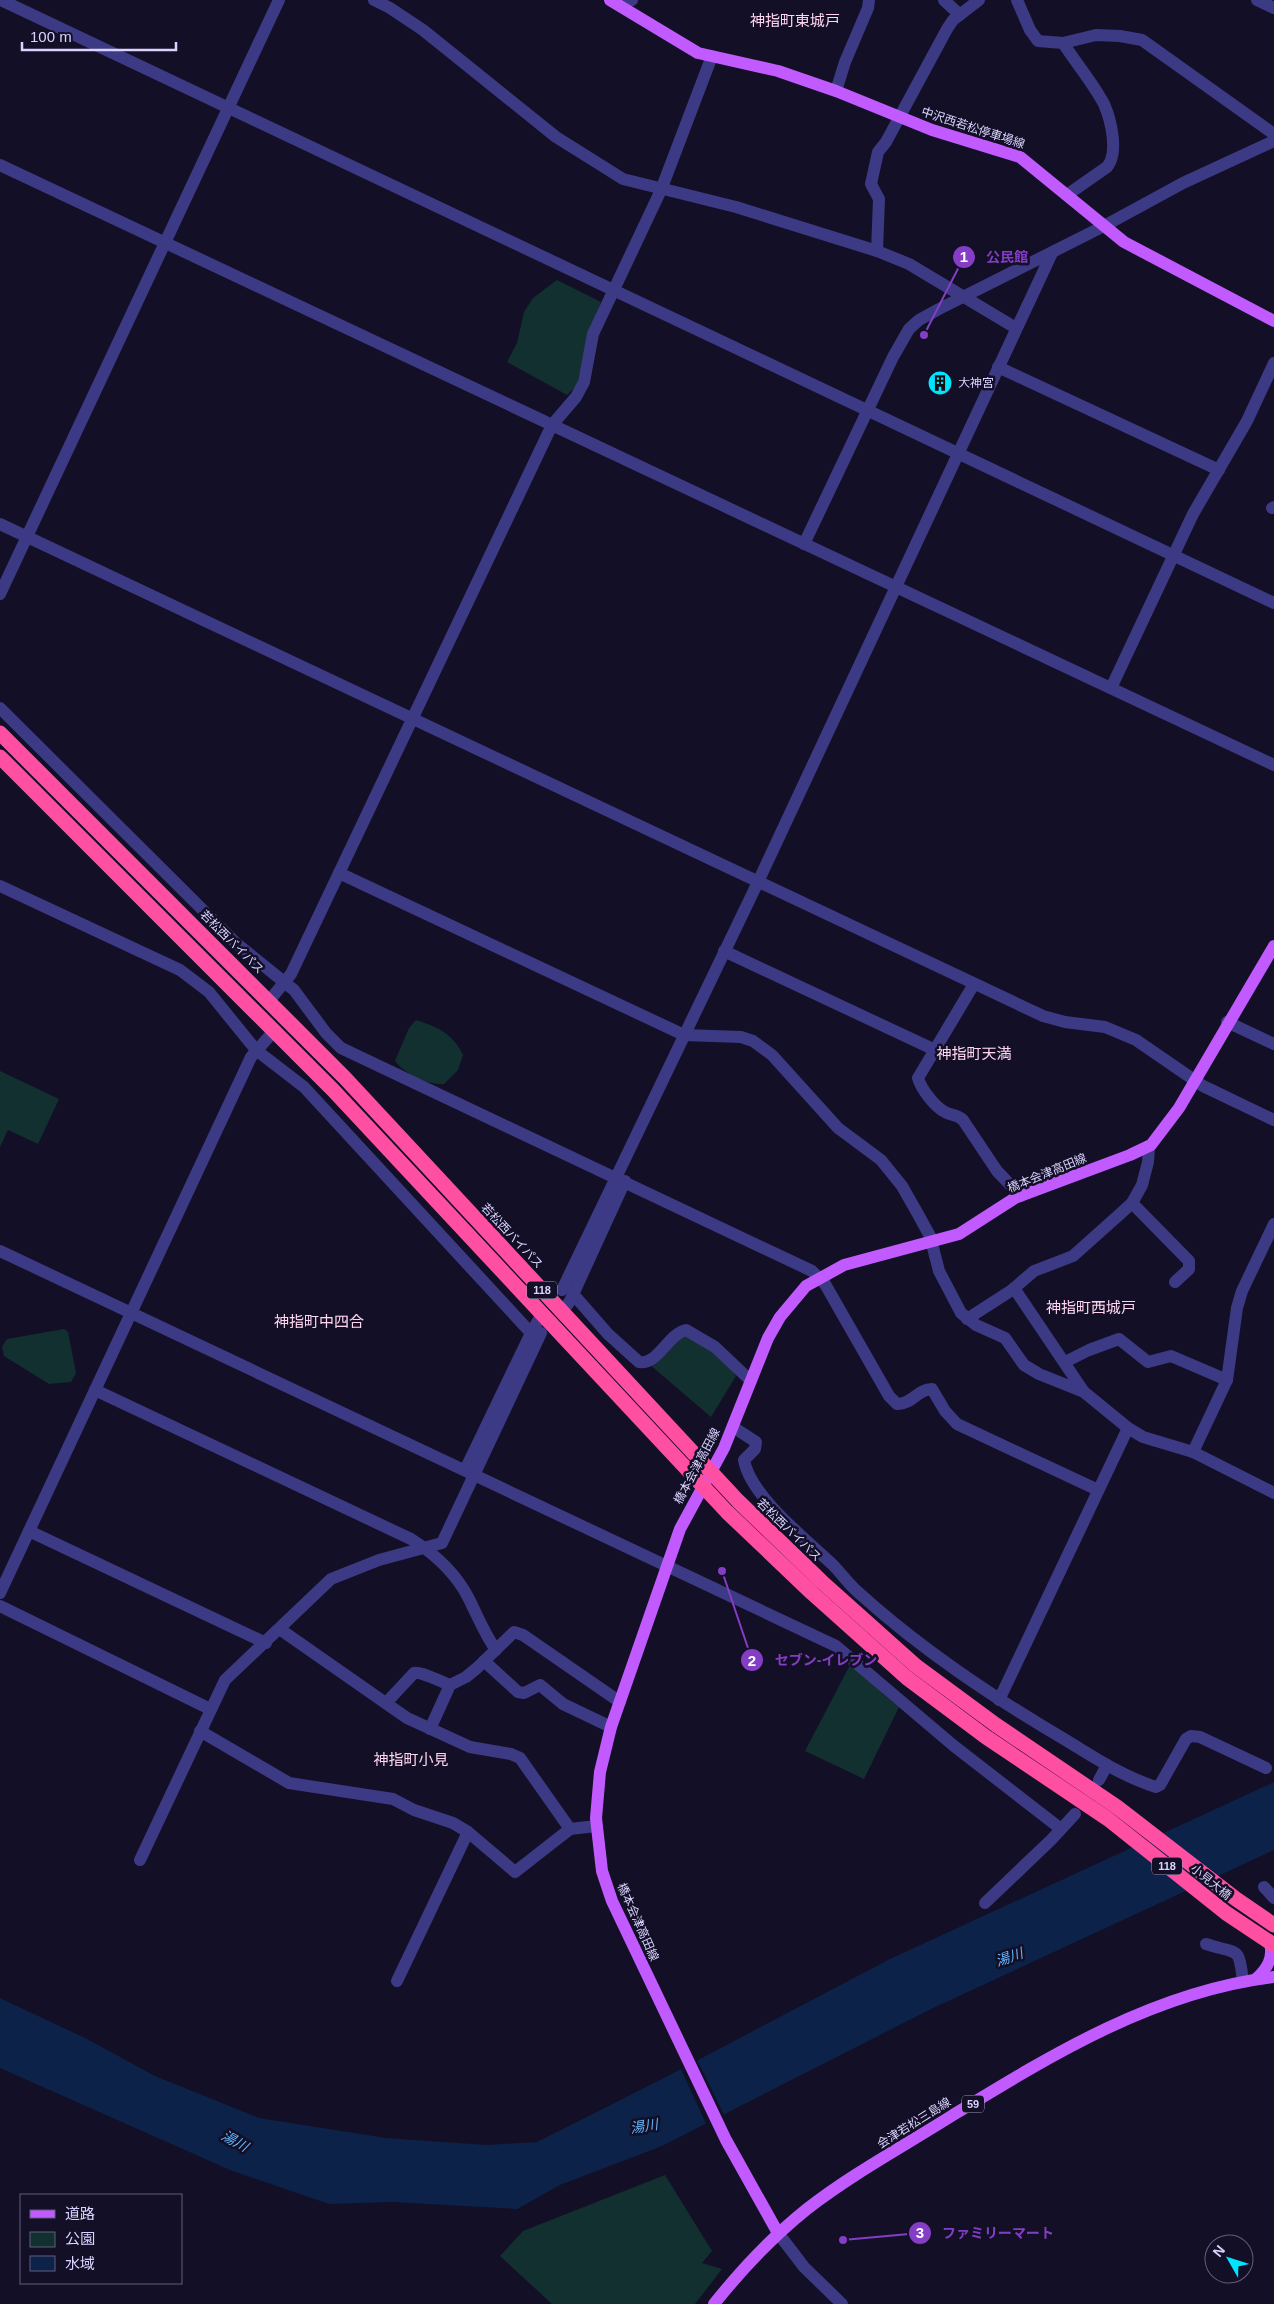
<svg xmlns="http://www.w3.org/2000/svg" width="1274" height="2304" font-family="Helvetica,'Noto Sans JP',sans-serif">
	<rect width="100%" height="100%" fill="#130f26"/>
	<!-- green -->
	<g fill="#12302f">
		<path d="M557,280l44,22 -13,34 -11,49 -10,10 -60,-33 10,-19 7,-31 9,-14z"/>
		<path d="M416,1020c22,7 37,14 47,35l-5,15 -14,14c-17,1 -39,-10 -49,-23l14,-33z"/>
		<path d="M0,1071l59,28 -21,45 -30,-14 -8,17z"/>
		<path d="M64,1329l4,3 8,41 -5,9 -22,2 -45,-28 -2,-9 5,-8z"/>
		<path d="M681,1334l43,23 12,19 -25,41 -62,-53z"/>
		<path d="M850,1665h4l29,29 16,13 -35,72 -59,-28z"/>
		<path d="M665,2175l47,76 -10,12 20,6 -27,35h-143l-52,-48 23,-25z"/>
	</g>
	<!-- water -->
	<path fill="#0c2248" d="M1274,1782v68l-343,159 -269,137 -102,39 -43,24 -125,-7 -63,2 -99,-34 -230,-102v-70l87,41 68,37 104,42 127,20 100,7 51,-3 125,-63 228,-120z"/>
	<!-- pier -->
	<path fill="#130f26" d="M696,2058l29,59 -18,9 -27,-59z"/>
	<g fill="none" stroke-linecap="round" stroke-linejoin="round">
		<!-- minor -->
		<g stroke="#3d3a85" stroke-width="12">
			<path d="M1,0l1273,603"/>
			<path d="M374,0l16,8 33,22 133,107 67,42 113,28 141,44 32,13 107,64"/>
			<path d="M944,0l16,15"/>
			<path d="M1017,0l13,30 8,11 25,2 33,-8 24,1 22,4 132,94"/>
			<path d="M1257,0l17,8"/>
			<path d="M620,4l12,-4"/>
			<path d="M1063,43c13,20 30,40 41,61 7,16 15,49 3,63l-40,28"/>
			<path d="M836,91l9,-29 23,-54 1,-8"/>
			<path d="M0,165l1274,600"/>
			<path d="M877,251l2,-52 -8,-15 7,-32 8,-10 61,-113 6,-9 26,-20"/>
			<path d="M998,367l221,103"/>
			<path d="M1272,508l2,-1"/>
			<path d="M0,524l1043,492 22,6 40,5 31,13 67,46 71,34"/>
			<path d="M804,544l89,-187 16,-28 10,-9 20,-11 165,-83 79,-43 91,-42"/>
			<path d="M0,594l279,-594"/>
			<path d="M1111,688l82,-174 54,-93 27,-58"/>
			<path d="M0,708l237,236 57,46 32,43 15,15 471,223 13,13 64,112 8,8c14,1 21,-15 35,-15l13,22 12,13 141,66"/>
			<path d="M339,873l345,162 57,2 12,4 19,14 66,73 43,32 21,26 17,30 11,20 9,35 22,42 15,12 29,13 19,27 15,9 45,18 44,36 15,9 50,15 81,41"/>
			<path d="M0,886l180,84 29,22 47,58 48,37 227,246"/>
			<path d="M724,951l211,99"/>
			<path d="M974,984l-56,94c3,11 17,29 27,34 7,4 12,2 18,8l34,51 24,25"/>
			<path d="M269,1001l22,-27 261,-549 24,-28 8,-15 9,-48 68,-144 51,-134"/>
			<path d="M1227,1022l47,22"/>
			<path d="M1132,1203l57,58v8l-14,13"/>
			<path d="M0,1251l836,395 118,100 107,83"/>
			<path d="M1014,1288l70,104"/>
			<path d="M562,1290l196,-408 294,-629"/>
			<path d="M573,1294l35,40 31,28c19,3 29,-28 47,-32l29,17 36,34"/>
			<path d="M562,1312l8,-11 55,-120"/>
			<path d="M967,1319l45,-29 22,-19 39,-15 47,-42 12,-11 10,-18 6,-23 1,-15"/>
			<path d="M1065,1362l24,-12 30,-11 29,23 23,-6 56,24"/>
			<path d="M95,1390l316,149c24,15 45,34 58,60 9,18 15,34 27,51"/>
			<path d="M733,1427l23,15 -1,7 -11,11c6,36 63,80 89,105 9,9 16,20 26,28 64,58 135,105 210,149 28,17 55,35 87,45l4,-2 26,-46 5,-3 9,1 66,31"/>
			<path d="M1193,1452l34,-72 10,-72 5,-17 32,-67"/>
			<path d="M465,1470l66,-137 11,-19"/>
			<path d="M29,1531l237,112"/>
			<path d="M0,1593l251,-536 23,-26"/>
			<path d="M0,1606l210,103"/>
			<path d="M281,1630l126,88 63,29 41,7 9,4 50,71"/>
			<path d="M484,1661l34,31 6,1 16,-8 23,19 48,23"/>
			<path d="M999,1700l129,-272"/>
			<path d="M386,1703l28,-30c6,-2 28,9 36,12"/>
			<path d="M430,1729l20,-44 16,-8 11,-9 37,-36 9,3 97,67"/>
			<path d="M200,1731l89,52 104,16 21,11 39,13 15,9 47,40 55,-43 26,-3"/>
			<path d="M1099,1780l8,-15"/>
			<path d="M140,1860l85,-180 106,-101 48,-19 63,-17 99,-210"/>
			<path d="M1264,1887l10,11"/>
			<path d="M985,1903l66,-63 24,-26"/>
			<path d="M1206,1944c32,11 33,0 37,38"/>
			<path d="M397,1981l71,-149"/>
			<path d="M778,2233l26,34 38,37"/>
		</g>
		<!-- major -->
		<g stroke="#c25bff" stroke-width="12">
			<path d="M610,0l88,53 80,18 58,20 96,39 88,27 104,85 150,79"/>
			<path d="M1256,1979c11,-10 18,-21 14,-36"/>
			<path d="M778,2233l-52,-93 -114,-239 -10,-30 -6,-53 4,-46 11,-45 69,-198 44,-81 44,-110 12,-21 26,-31 38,-21 115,-31 56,-36 115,-43 21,-10 28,-37 95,-162"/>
			<path d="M714,2304c28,-35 58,-67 93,-95 45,-35 97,-63 146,-94 100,-61 203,-124 321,-138"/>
		</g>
		<!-- highway -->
		<g stroke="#ff4fa3" stroke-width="15">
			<path d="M0,733l345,345 393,423 84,81 94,84 80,59 121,82 119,92 38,26"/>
			<path d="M0,757l333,333 394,422 85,81 95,85 79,59 122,82 118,94 48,32"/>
		</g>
	</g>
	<!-- icons -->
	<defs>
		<symbol id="building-disc" viewBox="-11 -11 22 22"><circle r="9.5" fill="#00e5ff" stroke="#130f26"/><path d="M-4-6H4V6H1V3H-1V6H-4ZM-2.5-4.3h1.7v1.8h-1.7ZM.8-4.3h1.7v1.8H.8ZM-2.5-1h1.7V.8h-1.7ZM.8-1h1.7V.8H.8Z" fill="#111"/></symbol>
	</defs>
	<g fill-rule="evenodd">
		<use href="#building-disc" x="926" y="369" width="28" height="28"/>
	</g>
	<g text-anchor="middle" stroke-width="5" stroke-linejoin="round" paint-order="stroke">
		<!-- shield labels -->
		<g fill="#130f26" stroke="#9e99be" stroke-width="1">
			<rect x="527" y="1281.5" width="30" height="17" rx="4"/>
			<rect x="1152" y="1857.5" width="30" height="17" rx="4"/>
			<rect x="962" y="2095.5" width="22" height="17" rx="4"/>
		</g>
		<g font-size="11" font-weight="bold" fill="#d9d4ff">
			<text x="542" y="1294">118</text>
			<text x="1167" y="1870">118</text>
			<text x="973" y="2108">59</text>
		</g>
		<!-- street labels -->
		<g font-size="12" fill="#d9d4ff" stroke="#130f26">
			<text transform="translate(973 128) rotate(18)" y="4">中沢西若松停車場線</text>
			<text transform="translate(232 942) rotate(45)" y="4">若松西バイパス</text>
			<text transform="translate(1047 1173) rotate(-22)" y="4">橋本会津高田線</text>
			<text transform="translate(512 1236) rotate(47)" y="4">若松西バイパス</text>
			<text transform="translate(697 1466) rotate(-62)" y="4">橋本会津高田線</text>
			<text transform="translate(789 1530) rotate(44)" y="4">若松西バイパス</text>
			<text transform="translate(1211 1882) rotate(39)" y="4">小見大橋</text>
			<text transform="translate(638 1922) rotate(66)" y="4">橋本会津高田線</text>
			<text transform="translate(914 2123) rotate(-32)" y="4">会津若松三島線</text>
		</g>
		<!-- poi labels -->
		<g font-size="12" fill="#d9d4ff" stroke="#130f26" text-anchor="start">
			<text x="958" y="387">大神宮</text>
		</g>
		<!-- water labels -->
		<g font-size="14" font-style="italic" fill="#62b6ff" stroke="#130f26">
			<text transform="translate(1009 1957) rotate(-19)" y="5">湯川</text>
			<text transform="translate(644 2126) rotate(-9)" y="5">湯川</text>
			<text transform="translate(235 2141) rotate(29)" y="5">湯川</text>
		</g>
		<!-- quarter labels -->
		<g font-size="15" fill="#ffd6f0" stroke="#130f26">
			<text x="795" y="26">神指町東城戸</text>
			<text x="974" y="1059">神指町天満</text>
			<text x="1091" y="1313">神指町西城戸</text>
			<text x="319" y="1327">神指町中四合</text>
			<text x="411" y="1765">神指町小見</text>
		</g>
	</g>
	<!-- callouts -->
	<path fill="none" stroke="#843dc5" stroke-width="2" d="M924 335L964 257M722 1571L752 1660M843 2240L920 2233"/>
	<g fill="#843dc5" stroke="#130f26" stroke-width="2">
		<circle cx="924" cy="335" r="5"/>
		<circle cx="722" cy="1571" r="5"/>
		<circle cx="843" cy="2240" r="5"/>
		<circle cx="964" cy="257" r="12"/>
		<circle cx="752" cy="1660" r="12"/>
		<circle cx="920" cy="2233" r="12"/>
	</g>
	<g font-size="15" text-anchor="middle" font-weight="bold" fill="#fff">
		<text x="964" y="262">1</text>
		<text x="752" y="1666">2</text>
		<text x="920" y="2238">3</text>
	</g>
	<g font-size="14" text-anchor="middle" font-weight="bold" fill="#843dc5" stroke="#130f26" stroke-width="5" stroke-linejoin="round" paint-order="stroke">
		<text x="1007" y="262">公民館</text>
		<text x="826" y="1665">セブン-イレブン</text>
		<text x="998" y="2238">ファミリーマート</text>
	</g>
	<!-- legend -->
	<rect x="20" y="2194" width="162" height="90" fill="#130f26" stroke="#625e7d"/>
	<rect x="30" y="2210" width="25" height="8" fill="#c25bff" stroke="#625e7d"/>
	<text x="65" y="2219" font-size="15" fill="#d9d4ff">道路</text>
	<rect x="30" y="2232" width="25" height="15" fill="#12302f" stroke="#625e7d"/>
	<text x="65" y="2244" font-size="15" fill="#d9d4ff">公園</text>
	<rect x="30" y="2256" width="25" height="15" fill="#0c2248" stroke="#625e7d"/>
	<text x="65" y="2269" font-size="15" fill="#d9d4ff">水域</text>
	<!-- north arrow -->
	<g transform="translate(1229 2259) rotate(309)"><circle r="24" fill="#130f26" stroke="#625e7d"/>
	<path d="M0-4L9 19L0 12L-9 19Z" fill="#00e5ff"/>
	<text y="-8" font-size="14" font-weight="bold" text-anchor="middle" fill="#d9d4ff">N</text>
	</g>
	<!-- scale -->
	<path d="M22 42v8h154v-8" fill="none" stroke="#d9d4ff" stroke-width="2.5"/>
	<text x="30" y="42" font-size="15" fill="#d9d4ff" stroke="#130f26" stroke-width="4" paint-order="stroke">100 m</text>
</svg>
